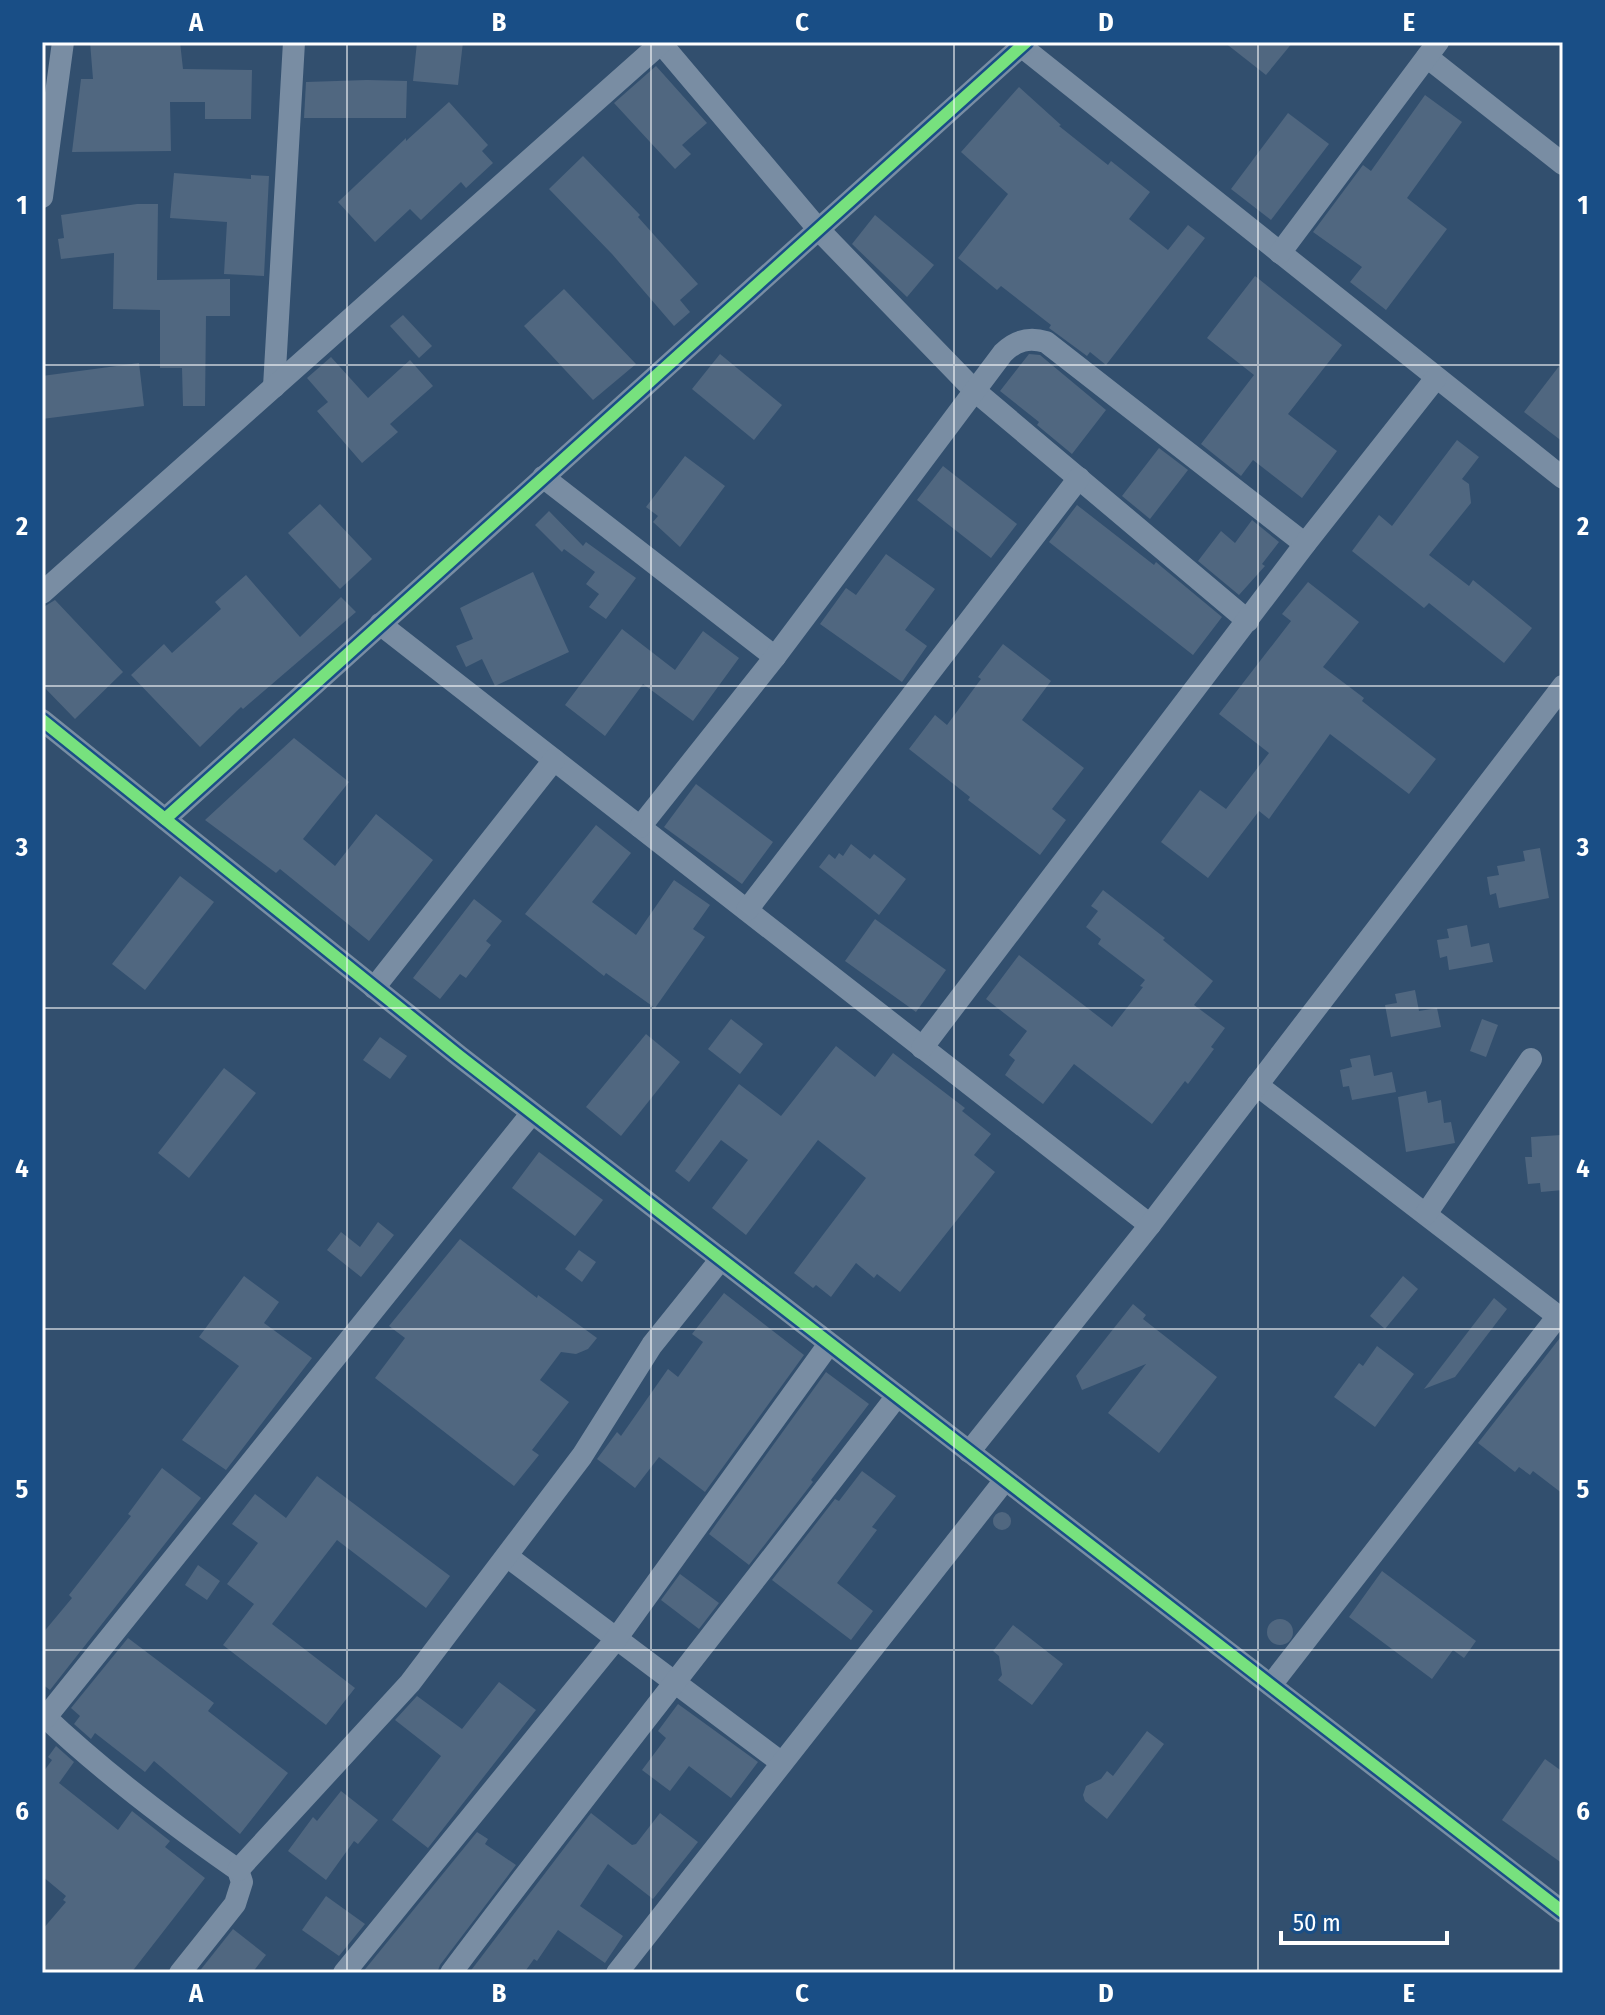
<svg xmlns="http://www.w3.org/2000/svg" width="1605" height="2015" font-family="'Fira Sans Condensed',sans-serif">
	<rect width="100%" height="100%" fill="#324f6e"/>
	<!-- building -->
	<g fill="#506780">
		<path d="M90,42h90l3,27 69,1 -1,49h-46v-17h-35l1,49 -99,1 9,-73h12z"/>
		<path d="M417,42h46l-5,43 -45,-4z"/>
		<path d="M1224,42h69l-27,33z"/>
		<path d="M656,66l51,57 -25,22 9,9 -16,15 -61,-66z"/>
		<path d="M367,80l40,1 -1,37h-102l2,-36z"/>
		<path d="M1019,87l42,38 -2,1 49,39 3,-4 39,31 -21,27 39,31 20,-25 17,13 -99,127 -16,-13 -3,4 -38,-28 2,-3 -50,-39 -4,4 -39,-32 50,-64 -47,-42z"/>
		<path d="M1425,95l37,27 -55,76 40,31 -61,81 -36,-28 12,-15 -49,-35 50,-67 8,6z"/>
		<path d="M449,102l39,43 -6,6 11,12 -27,25 -5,-6 -40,38 -11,-11 -35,33 -37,-40 68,-64v3z"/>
		<path d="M1288,113l41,31 -58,76 -40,-31z"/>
		<path d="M583,156l57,59 -2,2 60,67 -18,16 10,12 -16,14 -62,-72 -63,-65z"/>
		<path d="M174,173l77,6v-4l18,1 -5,100 -40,-2 3,-52 -57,-4z"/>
		<path d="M137,204h21l-1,76 73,-1v37h-24l-1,90h-22l-1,-38h-22v-58l-47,-1 1,-56 -53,6 -3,-20 6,-1 -3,-23z"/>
		<path d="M875,215l59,50 -27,32 -55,-53z"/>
		<path d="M1255,276l87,69 -54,69 49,37 -35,47 -49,-38 -12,16 -40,-32 53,-69 -47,-37z"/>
		<path d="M564,289l72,75 -43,36 -69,-74z"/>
		<path d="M403,315l29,31 -13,12 -29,-32z"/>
		<path d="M720,354l62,51 -28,35 -62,-51z"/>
		<path d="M1029,354l11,1 66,55 -34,44 -35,-29 2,-3 -39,-31z"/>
		<path d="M331,357l37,41 42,-38 23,26 -43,38 8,8 -36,31 -45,-52 11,-9 -21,-24z"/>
		<path d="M1563,361v81l-39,-30z"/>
		<path d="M139,363l5,43 -102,13v-43z"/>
		<path d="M1457,440l22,17 -17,22 7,5 2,19 -42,52 40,31 4,-6 59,48 -28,35 -75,-60 -5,5 -72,-57 27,-36 13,11z"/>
		<path d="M1159,448l29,22 -38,49 -28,-23z"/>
		<path d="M685,456l40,30 -45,61 -27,-25 5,-6 -12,-9z"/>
		<path d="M943,466l74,58 -26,34 -74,-58z"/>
		<path d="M320,504l52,55 -32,30 -52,-56z"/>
		<path d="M1077,505l77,60 2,-3 7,6 59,49 -29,38 -144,-113z"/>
		<path d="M549,511l34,35 3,-4 50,36 -30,41 -17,-12 10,-13 -13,-10 9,-12 -31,-23 -2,3 -27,-27z"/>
		<path d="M1252,520l27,22 -17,22 3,2 -26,29 -41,-34 23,-30 14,12z"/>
		<path d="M886,554l49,35 -30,41 22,16 -25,36 -82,-58 26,-36 10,7z"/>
		<path d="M533,572l36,80 -74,34 -13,-27 -16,8 -10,-21 17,-7 -13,-31z"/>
		<path d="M246,575l54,62 41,-40 15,15 -113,97 -2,-2 -41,40 -69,-72 33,-31 8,9 49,-44 -6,-7z"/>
		<path d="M1308,582l51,40 -36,45 41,31 -2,3 74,58 -27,35 -79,-60 -61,85 -10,-8 -51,67 -47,-36 39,-52 26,19 43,-56 -50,-39 72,-93 -9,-7z"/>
		<path d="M55,600l68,72 -48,47 -33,-34v-77z"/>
		<path d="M622,629l53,41 28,-39 36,27 -46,63 -50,-37 -38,52 -40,-31z"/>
		<path d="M1003,644l48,37 -29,39 62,48 -32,41 14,11 -26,35 -72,-55 2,-3 -61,-48 26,-34 12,10 34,-46 -3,-2z"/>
		<path d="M294,738l55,44 -46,57 32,27 41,-52 57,46 -64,81 -89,-72 -4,4 -71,-53z"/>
		<path d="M696,784l77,58 -31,42 -78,-57z"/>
		<path d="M596,825l35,28 -39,49 44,33 38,-55 36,25 -17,24 12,8 -50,71 -49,-35 -2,3 -79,-62z"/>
		<path d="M851,844l19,15 4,-5 32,25 -27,36 -60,-48 10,-13 6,5 4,-6 4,3z"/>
		<path d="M1540,848l9,50 -50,10 -3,-15 -6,2 -3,-18 12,-2 -2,-9 28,-5 -2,-10z"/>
		<path d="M180,876l34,26 -69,88 -33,-26z"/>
		<path d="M1103,890l62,48 -2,2 50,41 -19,24 31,23 -14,19 3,2 -26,35 -3,-3 -33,43 -78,-60 -31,40 -38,-29 10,-15 -6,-5 18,-24 -41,-32 33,-44 93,72 31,-40 -3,-1 5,-6 -47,-36 3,-5 -15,-12 12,-16 -7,-5z"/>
		<path d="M474,899l28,22 -16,20 5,4 -25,33 -6,-4 -20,25 -27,-21z"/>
		<path d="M875,919l71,51 -30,42 -71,-51z"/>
		<path d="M1467,925l4,22 18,-4 4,19 -44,8 -2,-14 -7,2 -3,-18 12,-2 -2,-9z"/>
		<path d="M1415,990l4,21 18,-3 4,19 -50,10 -6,-32 12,-2 -2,-9z"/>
		<path d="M731,1019l32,25 -23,30 -32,-25z"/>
		<path d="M1482,1019l16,6 -12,32 -16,-6z"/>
		<path d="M646,1034l34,28 -59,74 -35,-29z"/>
		<path d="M380,1037l27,19 -17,23 -27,-19z"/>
		<path d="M836,1046l39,31 18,-24 72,55 -3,3 29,23 -17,21 21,17 -95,120 -23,-18 -3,4 -18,-15 -25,34 -15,-12 -3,3 -19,-15 72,-95 -48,-38 -72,95 -34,-27 36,-48 -27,-20 -32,42 -14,-11 64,-87 42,32z"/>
		<path d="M1370,1055l4,21 18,-4 4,20 -44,8 -3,-14 -6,1 -3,-17 12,-3 -2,-8z"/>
		<path d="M224,1068l32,25 -67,85 -31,-25z"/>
		<path d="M1426,1091l2,12 13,-3 3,23 7,-1 4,21 -49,9 -8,-55z"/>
		<path d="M1561,1135l2,55 -22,2 -1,-9 -12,1 -3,-27h7l-1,-20z"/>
		<path d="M539,1152l64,48 -28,36 -63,-48z"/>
		<path d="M378,1222l16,13 -33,42 -34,-27 14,-18 19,15z"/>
		<path d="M460,1239l77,59 1,-3 59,43 -9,11 -12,5 -15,-2 -21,28 29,22 -37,48 7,5 -25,31 -139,-108 30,-40 -16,-12z"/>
		<path d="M579,1250l17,12 -14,20 -17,-13z"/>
		<path d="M244,1276l35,26 -15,21 48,35 -86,112 -44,-30 57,-74 -40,-29z"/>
		<path d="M1403,1276l15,13 -33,40 -15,-13z"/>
		<path d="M724,1293l80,62 -99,137 -46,-35 -24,31 -38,-29 20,-27 4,4 47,-67 10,8 25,-35 -11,-8z"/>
		<path d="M1494,1298l13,11 -52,68 -31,12z"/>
		<path d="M1133,1304l13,11 -3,4 74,58 -58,76 -51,-40 38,-49 -64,26 -6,-14z"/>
		<path d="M1563,1334v160l-30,-23 -3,4 -11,-8 -4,5 -37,-29z"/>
		<path d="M1377,1346l37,28 -39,53 -41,-30 25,-34 4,3z"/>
		<path d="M826,1372l43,32 -58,76 2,2 -64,83 -40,-31z"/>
		<path d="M162,1468l39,30 -151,192 -8,-6v-50l30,-36 -3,-3 62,-79 -3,-2z"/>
		<path d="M862,1471l34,25 -24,31 5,3 -40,53 36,28 -22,29 -79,-60 63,-81 4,2z"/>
		<path d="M317,1476l133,100 -24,32 -89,-68 -65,84 83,64 -29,37 -103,-80 31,-41 -27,-20 31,-41 -26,-19 23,-30 31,24z"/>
		<circle cx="1002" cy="1521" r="9"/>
		<path d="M198,1565l22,16 -13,19 -22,-15z"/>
		<path d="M1382,1571l94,70 -12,17 -11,-8 -21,29 -83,-62z"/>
		<path d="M680,1574l39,29 -20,26 -38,-29z"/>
		<circle cx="1280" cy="1632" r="13"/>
		<path d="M1013,1625l50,39 -31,41 -34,-25 4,-5 -3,-19 -6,-5z"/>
		<path d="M128,1638l86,65 -6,8 80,62 -48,61 -86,-73 -9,11 -50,-39 -4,6 -17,-15 6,-8 -9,-8z"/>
		<path d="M499,1682l37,28 -108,138 -36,-28 49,-64 -46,-36 22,-24 45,33z"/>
		<path d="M678,1704l80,58 -27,36 -42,-32 -19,25 -28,-21 24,-32 -8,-7z"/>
		<path d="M1147,1731l17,13 -57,75 -22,-18 -2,-6 3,-9 15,-7 6,-8 6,5z"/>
		<path d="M56,1746l18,16 -15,21 59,47 14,-19 38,30 -5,6 40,31 -74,95h-89v-43l24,-28 -3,-2 3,-4 -24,-20v-107l2,2 8,-11 -4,-3z"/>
		<path d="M1545,1759l18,13v92l-61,-44z"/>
		<path d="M341,1791l37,29 -20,24 -4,-3 -28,39 -38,-29 25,-34 4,4z"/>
		<path d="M591,1813l41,32 4,-1 24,-31 38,29 -45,57 -45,-35 -28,42 43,30 -18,27 -47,-33 -21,31 -3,-2 -10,14h-55z"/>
		<path d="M477,1832l11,7 -3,5 31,21 -76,100 -3,8h-75z"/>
		<path d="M326,1896l39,28 -26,32 -37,-26z"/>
		<path d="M233,1929l33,26 -14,18h-54z"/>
	</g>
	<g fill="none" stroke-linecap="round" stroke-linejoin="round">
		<!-- street -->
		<g stroke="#798da3" stroke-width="22">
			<path d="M660,42l159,188 156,161 273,230"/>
			<path d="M1021,46l542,432"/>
			<path d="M1427,57l136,107"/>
			<path d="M42,197l21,-155"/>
			<path d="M1280,253l158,-211"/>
			<path d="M274,387l20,-345"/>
			<path d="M543,477l232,180"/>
			<path d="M42,593l619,-550"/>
			<path d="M380,624l770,601"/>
			<path d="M42,720l417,336 1104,856"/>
			<path d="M165,819l861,-777"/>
			<path d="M640,827l135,-170 228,-304c13,-13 26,-16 43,-11l259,202"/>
			<path d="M747,910l332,-432"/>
			<path d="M374,988l180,-228"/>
			<path d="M922,1048l383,-504 131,-166"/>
			<path d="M1257,1085l306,235"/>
			<path d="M1426,1214l105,-155"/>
			<path d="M969,1452l181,-227 413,-539"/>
			<path d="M508,1557l274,206"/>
			<path d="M1271,1685l287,-369"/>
			<path d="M42,1714c61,58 127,108 196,156l4,12 -7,22 -55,69"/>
			<path d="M46,1717l486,-604"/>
			<path d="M238,1870l172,-187 172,-227 70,-111 69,-86"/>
			<path d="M344,1973l272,-334 213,-295"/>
			<path d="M451,1973c146,-194 298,-384 446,-577"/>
			<path d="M617,1973l388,-493"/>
		</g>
		<defs>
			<g id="cycleway">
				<path d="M42,720l417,336 1104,856"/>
				<path d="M165,819l861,-777"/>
			</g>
		</defs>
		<!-- cycleway casing -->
		<use href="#cycleway" stroke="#194e86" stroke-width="17"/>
		<!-- cycleway -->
		<use href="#cycleway" stroke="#77e17e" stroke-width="12"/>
	</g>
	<!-- grid -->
	<path fill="none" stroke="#fff" stroke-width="2" stroke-opacity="0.55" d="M347,42v1931M651,42v1931M954,42v1931M1258,42v1931M42,365h1521M42,686h1521M42,1008h1521M42,1329h1521M42,1650h1521"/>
	<!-- border -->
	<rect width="1605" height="2015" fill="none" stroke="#194e86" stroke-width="88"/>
	<!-- scale -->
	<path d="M1281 1931v12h166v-12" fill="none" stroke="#ffffff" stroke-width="4"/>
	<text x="1293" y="1931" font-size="24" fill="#ffffff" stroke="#194e86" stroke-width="6" paint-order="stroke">50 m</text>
	<rect x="44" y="44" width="1517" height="1927" fill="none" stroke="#fff" stroke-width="3"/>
	<g font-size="26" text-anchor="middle" font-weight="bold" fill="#fff">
		<text x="196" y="31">A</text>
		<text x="499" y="31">B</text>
		<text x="802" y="31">C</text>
		<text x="1106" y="31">D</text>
		<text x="1409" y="31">E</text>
		<text x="22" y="214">1</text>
		<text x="1583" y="214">1</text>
		<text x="22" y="535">2</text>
		<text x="1583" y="535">2</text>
		<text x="22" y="856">3</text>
		<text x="1583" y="856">3</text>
		<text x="22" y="1177">4</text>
		<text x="1583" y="1177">4</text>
		<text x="22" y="1498">5</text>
		<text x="1583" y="1498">5</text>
		<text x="22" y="1820">6</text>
		<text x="1583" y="1820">6</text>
		<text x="196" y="2002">A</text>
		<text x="499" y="2002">B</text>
		<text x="802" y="2002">C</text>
		<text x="1106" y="2002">D</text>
		<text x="1409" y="2002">E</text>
	</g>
</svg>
